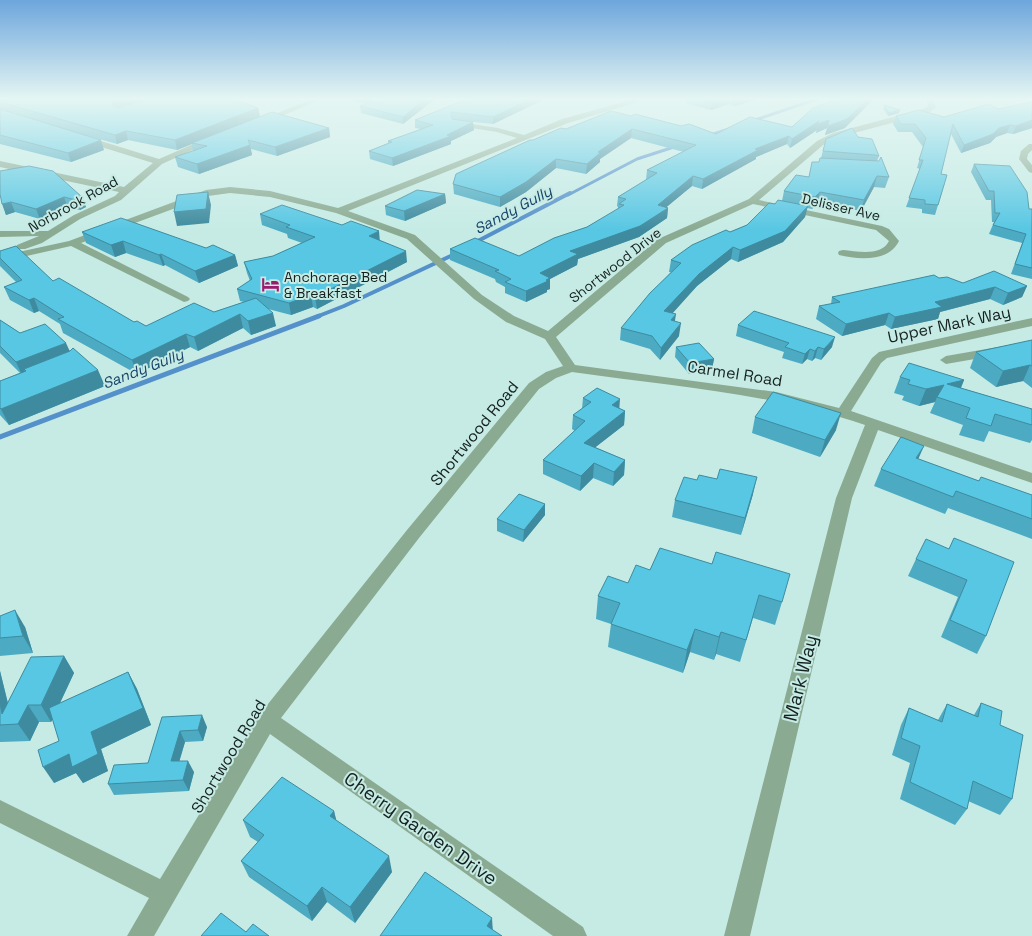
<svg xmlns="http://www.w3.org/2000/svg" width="1032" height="936" font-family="'Space Grotesk',sans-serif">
	<rect width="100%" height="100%" fill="#c6ebe5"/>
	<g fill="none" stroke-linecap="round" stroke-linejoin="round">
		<!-- stream-far2 -->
		<g stroke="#5490ca" stroke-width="3">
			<path d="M752,121l65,-22"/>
			<path d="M707,136l25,-8"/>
			<path d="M568,195l69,-36 40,-13"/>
		</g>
		<!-- stream-far1 -->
		<g stroke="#5490ca" stroke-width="4">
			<path d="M474,243l96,-50"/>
			<path d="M316,317l28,-11 111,-52"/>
		</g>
		<!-- stream -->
		<path stroke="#5490ca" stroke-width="5" d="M0,437l319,-121"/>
		<!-- street -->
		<g fill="#8baa92" fill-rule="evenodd">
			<path d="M312,99h10l-57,24 -7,-2z"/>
			<path d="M634,99h14l-80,24 -220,88 67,24 67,60 32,21 34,15 110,-92 91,-40 68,-58 16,-8 90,-24 5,-3 -2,-7h7l3,8 -7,6 -90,24 -16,8 -64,55 123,26 7,3 10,12c-10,21 -40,19 -60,14l-1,-2 1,-2 4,-1c14,1 38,7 46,-9l-13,-11 -123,-26 -87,39 -110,94 19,28 201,27 63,16 33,-50 7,-6 153,-34v8l-145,32 -6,5 -30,48 181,62v10l-154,-53 -26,68 -102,438h-26l112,-438 29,-73c-94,-32 -195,-39 -293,-53l-16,6 -17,11 -120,149 -138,180 302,209 4,9h-34l-283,-202 -116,202h-27l22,-38 -149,-75v-23l160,79 100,-165 147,-184 122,-147 17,-11 17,-6 -18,-27 -39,-17 -32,-23 -67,-60 -71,-26 -66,-16 -40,-4 -22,3 -127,47 107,54 2,2 -2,2 -4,1 -113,-56 -71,16v-6l69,-15 137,-51 24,-3 40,4 68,17 179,-70 -20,-6 -44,-7v-4l45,7 26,7 38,-16z"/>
			<path d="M82,137h6l71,22 48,-21 7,2 -52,24 -41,36 -41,19 -38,24 -17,6h-8l-1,-2 1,-2 22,-9 -39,1v-6h48l26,-16 41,-19 4,-4 -119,-25v-6l124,26 29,-24 -71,-22z"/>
			<path d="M1029,144h3v6l-4,4 -1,5 5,6v8l-3,-1 -10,-13 2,-8z"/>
			<path d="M1032,341v8l-86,15 -6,-4 6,-4z"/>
		</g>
	</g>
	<!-- wall -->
	<g fill="#4cabc3">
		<path d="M0,99l258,9 2,8 69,12 1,9 -53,19 -26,-7 1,6 -53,19 -21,-7 -3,-10 18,-6 -1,-7 -15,6 -49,-10 -11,4 -50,-14 37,20 -33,12 -71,-18z"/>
		<path d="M345,99h30l-1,3 61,-3 -32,25 -42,-11 -1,-7 6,-2z"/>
		<path d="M467,99h78l-52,25 -29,-3 9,1 1,8 -23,11v3l-58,22 -23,-7 -1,-8 19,-8v-2l33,-12 -6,-1v-8z"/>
		<path d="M686,99h72l-23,7 -6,-2 -18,6 -26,-7z"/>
		<path d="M1032,102v26l-19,6 -6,-1 -11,4 -6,6 -29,10 -10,-19 -10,40 6,1 -12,40 -13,-2v-4l-16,-2 14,-38 -3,-1 6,-21 -11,-15h-14l-5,-8 3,-8 48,1 54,-8z"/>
		<path d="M884,105l15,8 -11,3 -5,-7z"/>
		<path d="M813,108l32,20 -20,7 2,-7 -11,5 1,-3 -27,18 -3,-4 -31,13v2l-54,30 -10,-3 -26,21 2,1 -1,10 -28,19 -61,22 -1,6 -27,14v10l-3,1v2l-21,10 -21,-9v-6l-9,-5 -1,-3 -45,-19v-11l69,7 68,-29 31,-18v-2l-1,-1 1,-9 28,-17 1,-10 37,-18 -53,-14 -31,21v3l-14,12 -30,-6 -30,24 -26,15 -46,-13 -1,-10 80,-44 33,-11 65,-13 85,18 76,-7z"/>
		<path d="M858,137l21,19 -2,5 12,16 -4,11 -11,-1 -13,24 -44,-8 -5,6 -5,-1 -2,9 -22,25 -45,20 -7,-3 -34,27 -25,27 7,23 -19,24 -10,-11 -30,-9 1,-12 50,-56h-2l2,-12 59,-28 17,-7 28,-21 7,-3 2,-10 25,-14 3,-15h7l2,-4 5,-19z"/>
		<path d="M974,164l55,45h3v70l-21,-5 11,-31 -33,-9 5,-12h-2l-1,-22h-5l-15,-28z"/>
		<path d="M0,194l82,3 4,10 -6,3 -12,-2 -28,11 -25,-7 -9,3z"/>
		<path d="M445,194l1,9 -41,18 -19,-6 -1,-9z"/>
		<path d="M260,214l120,26 27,22 -90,47 -4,-2 -22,8 -23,-6 8,17 -25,9 -8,-7 -45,23 -8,-4 -53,27 -74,-41 -3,-9 -21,-13 -5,2 -24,-13 -6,-13 12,-5 -16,-16v-15l53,30 81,41 12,4 68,-14 30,-10 -4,-1 -3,-12 13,-8 -3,-8 -3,-11 29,-6 29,-13 -14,-5 -1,-4 -25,-9z"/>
		<path d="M82,232l124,16 29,7 3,11 -39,17 -34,-18 -2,1 -37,-13 -11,4 -29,-14z"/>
		<path d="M939,278l24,5 64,3 -5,11 -19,8 -13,-6 -50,13 -2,7 -47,10 -6,-4 -43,11 -26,-17 3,-13 12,-2 1,-7z"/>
		<path d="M0,320l20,13 50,18 35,35 -96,39 -9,-10v-34l20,-8 -20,-20z"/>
		<path d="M738,325l94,22 -11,13 -6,-2 -3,3 -5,-2 -5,5 -20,-6 2,-6 -48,-16z"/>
		<path d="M1032,340v48l-9,-7 -27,6 -26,-19 6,-16z"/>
		<path d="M676,347l38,12 -2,10 -23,5 -14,-17z"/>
		<path d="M900,377l64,3 -3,8 71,21v31l-2,3 -41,-12 -5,11 -25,-7 4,-10 -33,-12 5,-11 -16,4 -17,-6 2,-4 -10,-3z"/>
		<path d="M583,398l36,10 6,3 -1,14 -29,22 30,13 -1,15 -11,11 -20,-8 -13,13 -37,-17v-14l32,-29 -3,-2 1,-14 9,-6z"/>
		<path d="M755,417l81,13 -16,27 -68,-24z"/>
		<path d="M918,459l61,22 53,14v44l-84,-31 -3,6 -71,-28 7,-17z"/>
		<path d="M753,494l-12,41 -69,-18 3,-17z"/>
		<path d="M545,504v11l-22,27 -26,-11v-12z"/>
		<path d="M954,538l32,98 -9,18 -36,-17 17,-40 -50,-21 8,-17 33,-10z"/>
		<path d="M660,548l122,54 -7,23 -22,-7 -13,44 -24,-8 -2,6 -24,-8 -7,21 -75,-26 3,-23 -15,-5 2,-23 30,-13 22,-13z"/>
		<path d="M0,616l25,11 8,26 -33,3z"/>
		<path d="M64,656l10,17 -14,30 68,-31 9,17 14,36 -50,24 7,22 -25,12 -7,-10 -22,10 5,-42 -6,-22 -2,3h-12l-9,19 -30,1v-71l8,32z"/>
		<path d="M981,703l19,22 12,74 -12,16 -32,-14 -1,8 -12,16 -55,-26 10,-36 -18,-8 9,-30 8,-17 29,12 9,-16 27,11z"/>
		<path d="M162,717l45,10 -4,14 -18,1 -6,19 15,11 -5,19 -75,4 -6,-11 40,-21z"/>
		<path d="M334,811l2,9 56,52 -37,51 -28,-21 -15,19 -63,-44 -8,-16 17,-19 -8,-5 -7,-17z"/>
	</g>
	<!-- shaded-wall -->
	<g fill="#3e8b9f">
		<path d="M123,99h30l-39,15 -2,-9 1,-3z"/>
		<path d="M425,99h10l-32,25v-7z"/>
		<path d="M530,99h15l-52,25v-7z"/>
		<path d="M722,99h8l-1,5 -18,6 1,-7z"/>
		<path d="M736,99h22l-23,7z"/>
		<path d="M868,99h6l-29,29 -20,7 3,-9z"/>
		<path d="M258,108l2,9 -83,33 -2,-10z"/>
		<path d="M900,110l-1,3 -11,3 1,-3z"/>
		<path d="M829,120l-2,8 -11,5 2,-9z"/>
		<path d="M1032,120v8l-19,6 3,-8z"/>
		<path d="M819,121l-2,9 -27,18 2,-9z"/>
		<path d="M473,122l1,8 -23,11v3l-58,22 -1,-8 55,-23z"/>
		<path d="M1010,125l-3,8 -11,4 -6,6 -29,10 3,-8 35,-17z"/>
		<path d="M329,128l1,9 -53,19 -2,-9z"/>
		<path d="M632,129l-1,9 -31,21v3l-14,12 1,-10 11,-12z"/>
		<path d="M126,131l2,9 -11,4 -2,-9z"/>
		<path d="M789,136l-2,8 -31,13v2l-54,30 1,-10 52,-30z"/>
		<path d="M101,140l3,10 -33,12 -3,-9z"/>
		<path d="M250,145l2,10 -53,19 -2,-10z"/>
		<path d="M556,159v9l-30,24 -26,15v-10z"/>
		<path d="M693,176l-1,10 -35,29 1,-10z"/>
		<path d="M877,176l-3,11 -13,24 3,-11z"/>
		<path d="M208,192l3,13 -2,18 -32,3 -3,-14z"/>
		<path d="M820,192l-3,11 -5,6 3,-12z"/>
		<path d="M445,194l1,9 -41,18 -1,-10z"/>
		<path d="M64,197l4,11 -28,11 -4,-10z"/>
		<path d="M82,197l4,10 -6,3 -4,-10z"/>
		<path d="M11,202l4,10 -9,3 -4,-11z"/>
		<path d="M808,206l-3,11 -22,25 -45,20 2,-12z"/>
		<path d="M668,208l-1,10 -28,19 -61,22 -1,6 -27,14v10l-3,1v2l-21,10v-11l14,-18 30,-22z"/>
		<path d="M379,231l1,12 -11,-7z"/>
		<path d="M123,241l3,12 -11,4 -4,-12z"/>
		<path d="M733,247l-2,12 -34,27 -34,38 1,-13 35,-37z"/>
		<path d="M406,251l1,11 -90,47 -2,-12z"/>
		<path d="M161,254l4,11 -2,1 -4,-11z"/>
		<path d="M235,255l3,11 -39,17 -4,-12z"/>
		<path d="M1027,286l-5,11 -19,8 5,-12z"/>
		<path d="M995,287l-5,12 -50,13 -2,7 -47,10 4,-12 40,-15z"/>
		<path d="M311,295l2,12 -22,8 -2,-12z"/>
		<path d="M34,298l5,13 -5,2 -5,-13z"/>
		<path d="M273,313l3,13 -25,9 -3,-14z"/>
		<path d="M889,313l-4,12 -43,11 4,-12z"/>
		<path d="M240,314l3,14 -45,23 -4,-14z"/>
		<path d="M676,314l-2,13 -3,-7z"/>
		<path d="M681,323l-2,13 -19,24 1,-12z"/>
		<path d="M186,334l4,13 -53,27 -5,-14z"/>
		<path d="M835,337l-3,10 -11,13 3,-11z"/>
		<path d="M66,343l6,13 -46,15 -2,-2 2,5 -4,1 -6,-13z"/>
		<path d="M818,347l-3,11 -3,3 3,-10z"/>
		<path d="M810,349l-3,10 -5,5 3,-10z"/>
		<path d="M714,359l-2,10 -23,5 1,-11z"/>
		<path d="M1030,365l-7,16 -27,6 7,-16z"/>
		<path d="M98,370l7,16 -96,39 -8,-16z"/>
		<path d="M964,380l-7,17 -10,-13z"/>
		<path d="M944,385l-7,12 -2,5 -16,4 7,-17z"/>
		<path d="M620,399l-1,14 -7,-8z"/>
		<path d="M625,411l-1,14 -41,32 1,-14z"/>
		<path d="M841,413l-5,17 -16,27 5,-17z"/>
		<path d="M924,446l-7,16 -1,-4z"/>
		<path d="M625,460l-1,15 -11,11 1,-14z"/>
		<path d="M594,463l-1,15 -13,13 1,-15z"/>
		<path d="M757,477l-4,17 -12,41 4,-17z"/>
		<path d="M545,504v11l-22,27 1,-12z"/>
		<path d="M15,610l10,17 8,26 -10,-17z"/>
		<path d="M695,629l-5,23 -7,21 4,-23z"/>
		<path d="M721,632l-5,22 -2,6 5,-23z"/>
		<path d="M64,656l10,17 -23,49 -10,-17z"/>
		<path d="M0,671l13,54 -11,-11 -2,-11z"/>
		<path d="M128,672l9,17 14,36 -50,24 7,22 -25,12 -7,-10 -22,10 -11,-16 26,-13 22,-22z"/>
		<path d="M28,705l11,17 -9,19 -12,-17z"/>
		<path d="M202,715l5,12 -4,14 -5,-11z"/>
		<path d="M180,731l5,11 -9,31 -5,-12z"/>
		<path d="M188,761l6,11 -5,19 -6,-11z"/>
		<path d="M334,811l4,16 -8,-11z"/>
		<path d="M389,856l3,16 -37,51 -5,-16z"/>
		<path d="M322,887l5,15 -15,19 -5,-15z"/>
		<path d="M492,918l1,15 -6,-7z"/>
	</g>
	<!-- building -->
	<g fill="#58c7e3" stroke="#3e8b9f">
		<path d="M0,99h123l-10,3 -1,3 6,3 29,-9h87l24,9 -83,32 -49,-9 -11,4 -115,-33z"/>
		<path d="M381,99h44l-22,18 -43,-11z"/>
		<path d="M467,99h63l-37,18 -42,-5 1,7 21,3 -26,13 4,1 -59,22 -23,-7 23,-9 -4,-1 45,-16 -18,-5z"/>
		<path d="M699,99h23l-10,4z"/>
		<path d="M837,99h31l-21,20 -19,7 1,-6 -11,4 1,-3 -27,18 -3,-3 -34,13 3,1 -55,29 -10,-3 -35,29 10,3 -28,18 -70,25 8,3 -38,19 10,5 -4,2 2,1 -22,10 -21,-9 6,-3 -16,-8 4,-1 -49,-21 25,-11 44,18 35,-18 33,-11 37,-22 -5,-1 7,-5 -8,-2 39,-24 -10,-3 49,-25 -64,-16 -34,23 2,1 -13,11 -31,-5 -30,23 -26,15 -47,-13 3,-10 74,-34h3l28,-12 5,1 45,-18 20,5 4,-2 46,12 8,-2 27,10 34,-17 42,10 21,-19z"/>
		<path d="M1032,102v18l-16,6 -6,-1 -11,3 -6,6 -29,11 -11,-21 -12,50 6,1 -9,30 -13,-1v-4l-16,-2 14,-38h-4l7,-22 -11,-14h-14l-5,-8 23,-6 25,7 45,-13 9,5z"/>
		<path d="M884,105l16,5 -11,3z"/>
		<path d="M0,109l101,31 -33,13 -68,-18z"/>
		<path d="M272,112l57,16 -54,19 -27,-7 2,5 -53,19 -22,-7 32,-11 -15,-3z"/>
		<path d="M852,128l6,9 14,2 7,17 -4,-1 -52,-4 3,-12z"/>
		<path d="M881,157l8,20 -12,-1 -13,24 -44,-8 -5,5 -31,-6 12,-16 13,2 3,-15h7l1,-4 59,3z"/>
		<path d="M974,164l36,2 17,26 2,17h3v59l-17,-4 11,-30 -33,-9 7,-12h-5l-1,-22h-5z"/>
		<path d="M29,166l24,5 29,26 -6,3 -12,-3 -28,12 -25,-7 -9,2 -2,-10v-23z"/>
		<path d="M417,190l28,4 -41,17 -19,-5z"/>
		<path d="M208,192l-2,17 -32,3 3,-17z"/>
		<path d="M778,200l30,6 -23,25 -45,19 -7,-3 -34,27 -35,37 12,3 -5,6 10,3 -20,25 -9,-12 -31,-8 29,-35 31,-30 -10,-3 21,-15 34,-15 4,2 17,-7 22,-22 6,1z"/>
		<path d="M282,205l60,20 9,-4 28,10 -10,5 37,15 -91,46 -4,-2 -22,8 -52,-14 15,-10 -8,-17 29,-6 42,-19 -29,-10 4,-2 -30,-11z"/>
		<path d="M121,218l85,30 7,-3 22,10 -40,16 -34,-17 -2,1 -36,-14 -12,4 -29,-13z"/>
		<path d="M16,246l37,35 6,-3 75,44 3,-1 9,5 48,-23 20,9 42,-14 17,15 -25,8 -8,-7 -46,23 -8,-3 -54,26 -74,-41 6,-2 -30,-19 -5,2 -25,-13 18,-7 -22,-22v-7z"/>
		<path d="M994,271l33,15 -19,7 -13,-6 -60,15 7,5 -47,10 -6,-4 -43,11 -27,-18 21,-4 -8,-5 102,-22 5,3 8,-1 16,6z"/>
		<path d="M754,311l81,26 -11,12 -6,-2 -3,4 -5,-2 -5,5 -20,-7 4,-4 -51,-18z"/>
		<path d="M0,320l20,13 25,-9 21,19 -50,19 -16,-16z"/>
		<path d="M1032,340v26l-2,-1 -27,6 -27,-19z"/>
		<path d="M699,343l15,16 -24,4 -14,-16z"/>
		<path d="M73,348l25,22 -97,39 -1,-1v-27l26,-10 -2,-2 46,-18z"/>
		<path d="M909,363l55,17 -17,4 85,25v16l-37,-11 -4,12 -25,-8 4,-10 -33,-11 7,-12 -18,4 -18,-5 2,-4 -10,-3z"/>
		<path d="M597,388l23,11 -8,6 13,6 -41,32 41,17 -11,12 -20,-9 -13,13 -38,-16 42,-39 -12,-6 18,-13 -8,-4z"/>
		<path d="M773,392l68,21 -16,27 -70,-23z"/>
		<path d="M901,437l23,9 -8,12 63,23 2,-4 51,18v24l-76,-28 -3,6 -72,-28z"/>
		<path d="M720,469l37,8 -12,41 -70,-18 9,-23 13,3 2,-5 18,4z"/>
		<path d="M519,494l26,10 -21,26 -27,-11z"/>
		<path d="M954,538l60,24 -28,74 -36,-16 17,-40 -51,-21 10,-20 23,10z"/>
		<path d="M660,548l52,16 4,-12 74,22 -8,28 -23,-7 -13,45 -25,-8 -2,5 -24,-8 -8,21 -76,-26 9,-21 -22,-7 10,-20 20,7 8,-18 14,5z"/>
		<path d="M15,610l8,26 -23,2v-22z"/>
		<path d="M64,656l-23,49h-13l-10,19 -18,1v-22l2,11 29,-57z"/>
		<path d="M128,672l15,36 -52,24 7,22 -26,13 -3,-13 -26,13 -5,-17 21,-9 -10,-33z"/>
		<path d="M981,703l21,8 -2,14 23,10 -11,64 -39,-18 -6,28 -57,-27 10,-36 -19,-8 8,-30 33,14 5,-18 31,13z"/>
		<path d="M202,715l-4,15 -18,1 -9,30h17l-5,19 -75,4 6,-19 34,-2 14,-46z"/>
		<path d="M282,777l52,34 -4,5 59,40 -39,51 -28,-20 -15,19 -66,-45 23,-26 -21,-15z"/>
		<path d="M425,872l67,46 -5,8 15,10h-122z"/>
		<path d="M221,913l25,19 7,-8 16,12h-68z"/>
	</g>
	<!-- sky -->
	<linearGradient id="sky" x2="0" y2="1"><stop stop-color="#6da6dc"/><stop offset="0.43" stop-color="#e5f6f3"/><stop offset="1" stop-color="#e5f6f3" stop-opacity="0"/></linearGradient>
	<rect width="1032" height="230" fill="url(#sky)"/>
	<!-- icons -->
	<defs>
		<symbol id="hotel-bare" viewBox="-9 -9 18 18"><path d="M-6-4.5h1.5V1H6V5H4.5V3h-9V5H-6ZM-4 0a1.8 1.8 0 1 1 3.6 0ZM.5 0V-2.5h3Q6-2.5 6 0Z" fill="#9c1b6f" stroke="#c6ebe5" stroke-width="2.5" paint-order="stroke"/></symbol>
	</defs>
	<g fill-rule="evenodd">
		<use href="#hotel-bare" x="258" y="272" width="25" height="25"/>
	</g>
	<g text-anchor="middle" stroke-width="4" stroke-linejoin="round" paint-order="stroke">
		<!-- far-street labels -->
		<g font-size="14" fill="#14211f" stroke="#c6ebe5">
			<text transform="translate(73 204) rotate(-29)" y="5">Norbrook Road</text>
			<text transform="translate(841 207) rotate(13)" y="5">Delisser Ave</text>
			<text transform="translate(615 265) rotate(-38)" y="5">Shortwood Drive</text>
		</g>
		<!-- far-poi labels -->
		<g font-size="14" fill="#14211f" stroke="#c6ebe5" text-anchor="start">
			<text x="284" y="282">Anchorage Bed<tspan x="284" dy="16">&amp; Breakfast</tspan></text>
		</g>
		<!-- far-water labels -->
		<g font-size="15" font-style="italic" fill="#174269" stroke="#c6ebe5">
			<text transform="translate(513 210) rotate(-28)" y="5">Sandy Gully</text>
			<text transform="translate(143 369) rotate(-21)" y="5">Sandy Gully</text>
		</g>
		<!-- street labels -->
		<g font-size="16" fill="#14211f" stroke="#c6ebe5">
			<text transform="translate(949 324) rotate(-12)" y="6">Upper Mark Way</text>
			<text transform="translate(735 373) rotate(9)" y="6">Carmel Road</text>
			<text transform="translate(474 433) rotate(-51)" y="6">Shortwood Road</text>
			<text transform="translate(228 756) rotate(-59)" y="6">Shortwood Road</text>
		</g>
		<!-- near-street labels -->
		<g font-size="19" fill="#14211f" stroke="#c6ebe5">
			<text transform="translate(800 678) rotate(-76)" y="7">Mark Way</text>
			<text transform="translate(421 828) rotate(35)" y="7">Cherry Garden Drive</text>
		</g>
	</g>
</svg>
